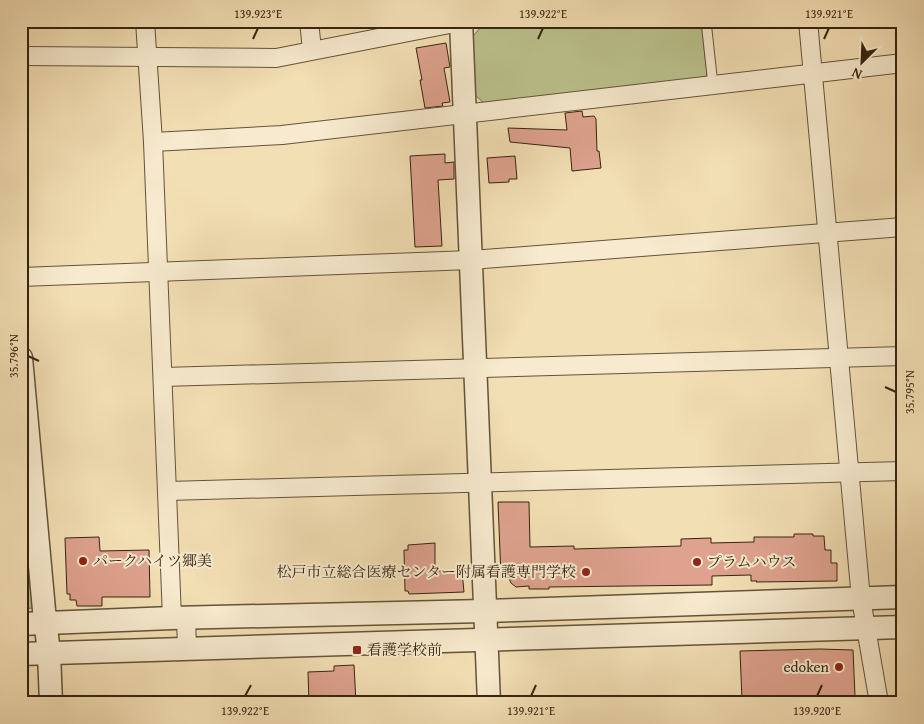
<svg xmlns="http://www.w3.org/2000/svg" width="924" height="724" font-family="'Gentium Book Plus','Noto Serif JP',serif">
	<rect width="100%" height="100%" fill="#f3dfb4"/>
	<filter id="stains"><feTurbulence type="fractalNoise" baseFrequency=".004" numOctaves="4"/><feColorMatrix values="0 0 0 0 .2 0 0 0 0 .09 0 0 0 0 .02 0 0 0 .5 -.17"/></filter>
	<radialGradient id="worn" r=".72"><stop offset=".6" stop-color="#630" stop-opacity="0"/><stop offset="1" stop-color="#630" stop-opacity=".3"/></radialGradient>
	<!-- green -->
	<g fill="#bbc28d" stroke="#78734e">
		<path d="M510,21h191l6,53 -3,5 -218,26 -11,-10 -2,-59 8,-9z"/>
		<path d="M21,488l12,120 -12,1z"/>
	</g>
	<!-- building -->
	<g fill="#dea28e" stroke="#352410">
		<path d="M446,43l4,24 -6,1 6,34 -8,1 1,3 -18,2 -5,-28h2l-6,-32z"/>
		<path d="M582,111l1,6 11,-1 2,3 1,32h2l2,17 -29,3 -2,-23 -60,-6 -2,-14 59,2 -2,-17z"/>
		<path d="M445,154v9l9,-1v17l-16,1 4,66 -27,1 -5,-91z"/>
		<path d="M515,156l2,23h-8v3l-20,1 -2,-25z"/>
		<path d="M498,502h31l1,45 44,-1v3l107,-3v-7l30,-1v5l43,-1v-5h40v-3h19v2h11l1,14h6v13h6v18l-81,1 1,-1h-6v-6l-39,1v9l-163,2v2h-20v-3l-13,1 -5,-4 -3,-7h-7z"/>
		<path d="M99,537l1,14 49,-1 1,47h-48v9h-25l-1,-6h-6v-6h-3l-2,-56z"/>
		<path d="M435,543v28h27l2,21 -55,2 -1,-3h-3l-1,-41h4v-5z"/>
		<path d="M820,649l33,1 2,46 -11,1 -1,6h-93v-3h-8l-2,-49z"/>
		<path d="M354,665l2,38h-47l-1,-31 26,-1v-5z"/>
	</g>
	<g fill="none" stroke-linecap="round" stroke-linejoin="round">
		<defs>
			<path id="service" d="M706,21l7,64"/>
			<g id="minor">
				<path d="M145,21l8,121 19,476"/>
				<path d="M309,21l3,29"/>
				<path d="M808,21l53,578 18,104"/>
				<path d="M21,56l255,2 189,-37"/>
				<path d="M153,142l129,-7 621,-72"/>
				<path d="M21,277l450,-17 432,-33"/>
				<path d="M163,377l740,-21"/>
				<path d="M168,491l735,-20"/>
				<path d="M186,618l1,30"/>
			</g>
			<g id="tertiary">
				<path d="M461,21l28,682"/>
				<path d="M21,358l23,252 5,43 2,50"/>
				<path d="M21,624l151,-6 312,-7 419,-14"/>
				<path d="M21,654l882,-27"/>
			</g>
		</defs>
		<!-- service casing -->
		<use href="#service" stroke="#645339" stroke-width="11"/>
		<!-- minor casing -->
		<use href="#minor" stroke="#645339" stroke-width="20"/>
		<!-- tertiary casing -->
		<use href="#tertiary" stroke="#645339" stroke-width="25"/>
		<!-- service -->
		<use href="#service" stroke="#f7eace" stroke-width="9"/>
		<!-- minor -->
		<use href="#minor" stroke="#f7eace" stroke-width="18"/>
		<!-- tertiary -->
		<use href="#tertiary" stroke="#f7eace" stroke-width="22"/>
	</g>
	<!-- ticks -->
	<path fill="none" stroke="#352410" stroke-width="2" d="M253,39l5,-11M538,39l5,-11M824,39l5,-11M28,356l11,5M885,387l11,5M245,696l6,-11M531,696l5,-11M817,696l5,-11"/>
	<!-- markers -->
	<g fill="#8f2418" stroke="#f7eace" stroke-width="2">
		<circle cx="83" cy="561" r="5"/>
		<circle cx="697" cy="562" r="5"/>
		<circle cx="586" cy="572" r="5"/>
		<rect x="352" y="645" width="10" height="10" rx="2.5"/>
		<circle cx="839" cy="667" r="5"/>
	</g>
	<g text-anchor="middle" stroke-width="4" stroke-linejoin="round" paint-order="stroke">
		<!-- poi labels -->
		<g font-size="15" fill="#352410" stroke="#f7eace" text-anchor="start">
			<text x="93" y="566">パークハイツ郷美</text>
			<text x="707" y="567">プラムハウス</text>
			<text x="576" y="577" text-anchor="end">松戸市立総合医療センター附属看護専門学校</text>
			<text x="367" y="655">看護学校前</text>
			<text x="829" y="672" text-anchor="end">edoken</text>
		</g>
	</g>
	<!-- margin -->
	<rect width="924" height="724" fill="none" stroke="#f3dfb4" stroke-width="55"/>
	<!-- north arrow -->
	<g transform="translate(862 62) rotate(204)" stroke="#f7eace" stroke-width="4" paint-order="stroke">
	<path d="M0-4L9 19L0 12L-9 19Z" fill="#352410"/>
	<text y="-8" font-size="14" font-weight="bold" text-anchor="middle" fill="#352410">N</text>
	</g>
	<rect x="28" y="28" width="868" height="668" fill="none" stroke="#352410" stroke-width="2"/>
	<g font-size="12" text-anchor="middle" fill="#352410">
		<text x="258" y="18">139.923°E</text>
		<text x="543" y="18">139.922°E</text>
		<text x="829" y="18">139.921°E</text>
		<text transform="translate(14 356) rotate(-90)" y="4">35.796°N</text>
		<text transform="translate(910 392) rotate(-90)" y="4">35.795°N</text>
		<text x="245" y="715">139.922°E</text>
		<text x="531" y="715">139.921°E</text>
		<text x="817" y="715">139.920°E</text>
	</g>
	<rect width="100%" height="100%" filter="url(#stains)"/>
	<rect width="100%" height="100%" fill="url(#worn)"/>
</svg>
